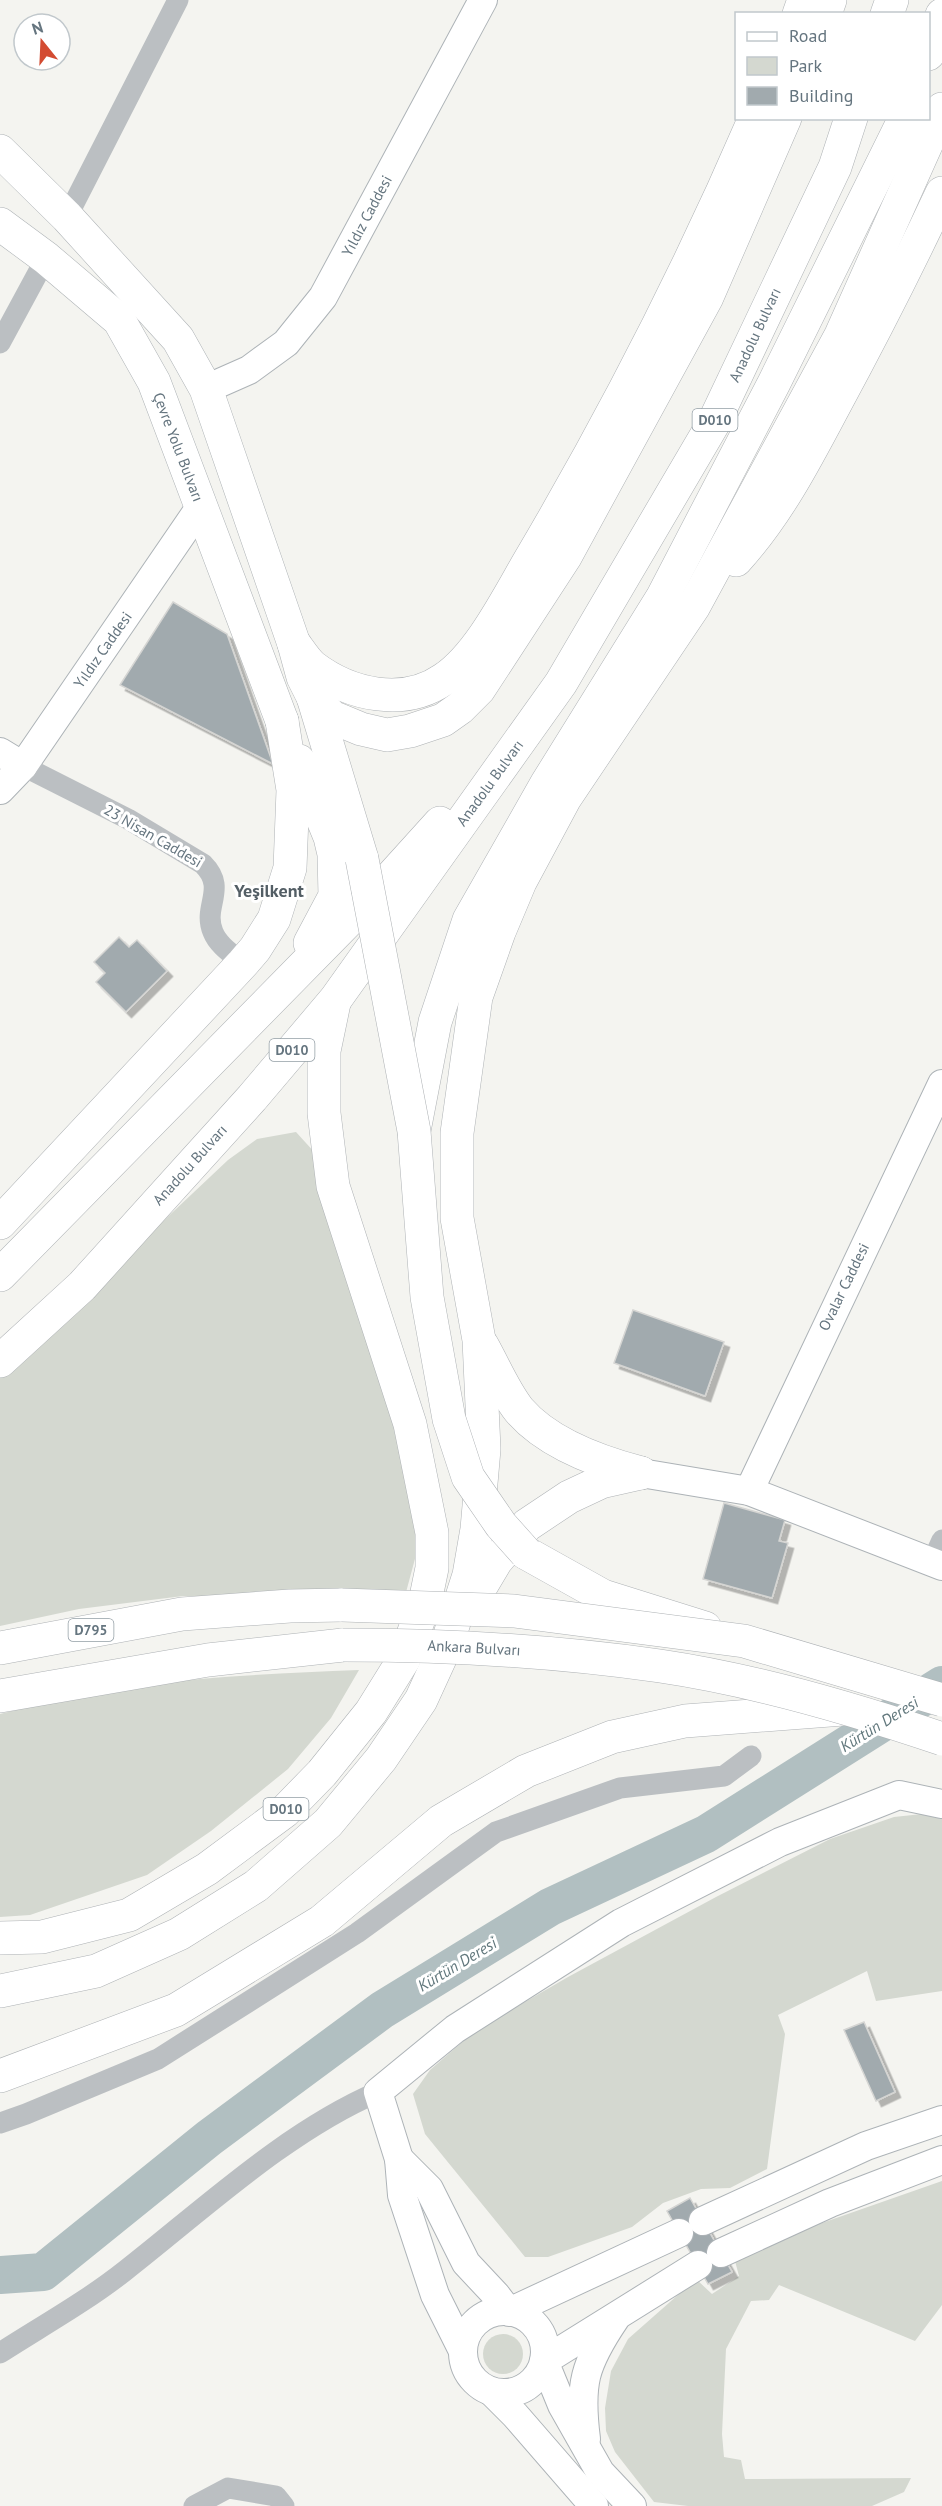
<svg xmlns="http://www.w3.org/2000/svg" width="942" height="2506" font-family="'PT Sans',sans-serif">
	<defs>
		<filter id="shadow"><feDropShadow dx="5.5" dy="5.5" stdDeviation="0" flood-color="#0004"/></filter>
	</defs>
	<rect width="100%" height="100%" fill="#f4f4f0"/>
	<!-- green -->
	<g fill="#d4d8d0">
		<path d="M296,1132l20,22 41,133 66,242 -18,67h-222l-104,13 -79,17v-251l228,-215 29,-21z"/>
		<path d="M359,1670l-28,48 -43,51 -77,62 -64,44 -117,40 -30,2v-203c47,-12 95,-24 144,-29 71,-9 143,-12 215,-15z"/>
		<path d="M922,1814l20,5v172l-66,10 -9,-30 -89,44 7,19 -18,135 -37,19 -29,1 -38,14 -31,24 -84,30h-23l-100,-123 -12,-40 17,-24 45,-39 93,-54 148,-80 114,-58 64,-22z"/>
		<path d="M942,2181v124l-27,36 -136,-56 -10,15 -18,1 -25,48 -4,85 2,23 17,3 4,19 166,-1 -7,14 -32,14h-184l-34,-4 -39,-50 -9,-21 -1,-23 6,-37 17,-32 68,-60 16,15 27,-18 -4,-15 47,-24z"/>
		<circle cx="503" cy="2354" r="20"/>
	</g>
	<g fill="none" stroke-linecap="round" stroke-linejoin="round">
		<!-- river -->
		<path stroke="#b1bfc1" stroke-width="38" d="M0,2275l43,-3 166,-134 173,-128 168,-103 156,-73 236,-149"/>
	</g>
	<!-- building -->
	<g fill="#a1aaae" stroke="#d5d5d3" stroke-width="1.5" filter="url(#shadow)">
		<path d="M173,602l54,32 46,130 -153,-79z"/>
		<path d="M119,937l10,10 8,-7 30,31 -41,41 -30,-30 9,-9 -11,-11z"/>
		<path d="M633,1310l91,32 -19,54 -91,-33z"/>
		<path d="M724,1503l61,17 -6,21 9,2 -16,55 -69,-19z"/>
		<path d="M864,2022l31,70 -19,9 -32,-71z"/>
		<path d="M690,2198l42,74 -24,12 -41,-73z"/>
	</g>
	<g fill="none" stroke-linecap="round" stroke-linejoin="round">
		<defs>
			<g id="secondary">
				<path d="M206,389l43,-19 37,-27 37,-46 160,-297"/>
				<path d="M0,752l23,14"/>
				<path d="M0,790l23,-24 178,-260"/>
				<path d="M641,1473l108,18 193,75"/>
				<path d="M749,1491l193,-407"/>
				<path d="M399,2159l30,30 37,74 30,32 13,17 170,-79"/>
				<path d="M703,2221l163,-75 76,-26"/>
				<path d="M721,2253l109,-50 112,-43"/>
				<circle cx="504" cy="2352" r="41"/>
				<path d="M463,2351l-28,-56 -33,-100 -3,-36 -21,-67 77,-63 166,-106 159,-81 119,-47 43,9"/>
				<path d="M492,2392l23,23 79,91"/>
				<path d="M586,2439c-7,-55 -2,-74 29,-120"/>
				<path d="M632,2506l-32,-34 -38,-67 -18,-44 154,-96"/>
			</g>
			<g id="primary">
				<path d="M0,151l67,66 111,122 28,50 88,255"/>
				<path d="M0,224l46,34 73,62 35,62 128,339"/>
			</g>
			<g id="highway">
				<path d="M799,14l5,-14"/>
				<path d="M825,14l5,-14"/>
				<path d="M887,14l5,-14"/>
				<path d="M928,54l14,-39"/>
				<path d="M736,560c40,-44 68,-97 96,-150 39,-72 75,-142 110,-217"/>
				<path d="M294,644l9,33 10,20 19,20 29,12 26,6 23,-4 33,-11 17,-12 19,-19 86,-132 142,-260 78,-179"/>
				<path d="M296,646c5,7 11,16 17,21 37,28 91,40 131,12 36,-24 65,-84 87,-121 83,-141 159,-289 224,-440"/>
				<path d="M313,697l49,162"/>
				<path d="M299,761l31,76 4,17 1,42 -25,47"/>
				<path d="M414,1131l21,-109 34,-102 78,-137 115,-185 112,-215 131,-265"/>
				<path d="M0,1223l243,-260 12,-14 19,-30 16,-51 3,-78 -11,-69"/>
				<path d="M0,1275l393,-400 47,-52"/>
				<path d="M482,1345c12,21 22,46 37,65 29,34 80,52 122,63"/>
				<path d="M0,1361l82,-75 170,-188 83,-98 226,-317 152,-259 122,-257 16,-49"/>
				<path d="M526,1553l77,43 102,32"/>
				<path d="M471,1603l25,-42 31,-36 42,-28 32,-15 40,-9"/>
				<path d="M0,1648l182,-34 108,-8 52,-1"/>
				<path d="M0,1696l208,-36 135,-15"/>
				<path d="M0,1938l42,-1 87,-22 78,-46 78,-58 37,-38 49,-61 33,-53 21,-57 7,-34v-35l-22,-109 -77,-238 -9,-73v-62l10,-48"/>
				<path d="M0,1991l96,-20 83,-37 77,-48 72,-63 53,-64 40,-59 27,-59 21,-66 8,-46 7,-80 -5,-109 -22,-122v-85l19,-136 23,-65 21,-50 45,-84 129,-192 147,-271 101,-226"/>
				<path d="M0,2076l176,-66 146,-89 119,-100 85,-50 86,-34 73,-16 158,-12"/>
			</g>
		</defs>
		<!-- secondary casing -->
		<use href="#secondary" stroke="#adb3b7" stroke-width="30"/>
		<!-- primary casing -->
		<use href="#primary" stroke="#aeb3b6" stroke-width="34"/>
		<!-- highway casing -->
		<use href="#highway" stroke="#aeb2b5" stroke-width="34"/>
		<!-- street -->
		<g stroke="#bbbfc2" stroke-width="21">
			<path d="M67,217l111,-217"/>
			<path d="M0,343l46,-85"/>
			<path d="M23,766l105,53 75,45c25,25 -1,42 10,68 5,13 19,22 30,31"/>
			<path d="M932,1562l10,-22"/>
			<path d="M0,2123l26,-9 132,-55 199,-126 139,-101 124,-44 104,-12 27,-20"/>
			<path d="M0,2353c42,-27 87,-52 126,-83 78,-61 161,-139 252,-178"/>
			<path d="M194,2506l34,-18 48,8 8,10"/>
		</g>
		<!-- secondary -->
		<use href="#secondary" stroke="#fff" stroke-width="28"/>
		<!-- primary -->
		<use href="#primary" stroke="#fff" stroke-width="33"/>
		<!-- highway -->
		<use href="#highway" stroke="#fff" stroke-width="33"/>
		<defs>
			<g id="highway-bridge">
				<path d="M362,859l52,272 13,166 22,122 19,58 33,48 25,28"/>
				<path d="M342,1605l172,6 230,30 198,59"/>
				<path d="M343,1645c106,0 212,6 317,21 95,14 191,42 282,73"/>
			</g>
		</defs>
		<!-- highway-bridge casing -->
		<use href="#highway-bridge" stroke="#aeb2b5" stroke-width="34" stroke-linecap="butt"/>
		<!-- highway-bridge -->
		<use href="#highway-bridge" stroke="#fff" stroke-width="33"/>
	</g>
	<g text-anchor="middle" stroke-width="6" stroke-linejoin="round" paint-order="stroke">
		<!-- shield labels -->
		<g fill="#fff" stroke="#939ea5" stroke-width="1.5">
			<rect x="692.5" y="409" width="45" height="22" rx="4.5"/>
			<rect x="269.5" y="1039" width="45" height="22" rx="4.5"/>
			<rect x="68.5" y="1619" width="45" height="22" rx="4.5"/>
			<rect x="263.5" y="1798" width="45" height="22" rx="4.5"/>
		</g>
		<g font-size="14" font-weight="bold" fill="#65757f">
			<text x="715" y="425">D010</text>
			<text x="292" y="1055">D010</text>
			<text x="91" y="1635">D795</text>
			<text x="286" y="1814">D010</text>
		</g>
		<!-- street labels -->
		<g font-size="15" fill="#65757f" stroke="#fff">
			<text transform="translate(367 216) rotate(-62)" y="5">Yıldız Caddesi</text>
			<text transform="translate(755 335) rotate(-65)" y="5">Anadolu Bulvarı</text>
			<text transform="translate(178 447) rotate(69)" y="5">Çevre Yolu Bulvarı</text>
			<text transform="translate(103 650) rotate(-55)" y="5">Yıldız Caddesi</text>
			<text transform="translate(490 783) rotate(-54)" y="5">Anadolu Bulvarı</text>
			<text transform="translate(153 836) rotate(30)" y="5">23 Nisan Caddesi</text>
			<text transform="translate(190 1165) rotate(-48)" y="5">Anadolu Bulvarı</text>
			<text transform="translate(844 1287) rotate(-64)" y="5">Ovalar Caddesi</text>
			<text transform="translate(474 1648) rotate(3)" y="5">Ankara Bulvarı</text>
		</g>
		<!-- water labels -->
		<g font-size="16" font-style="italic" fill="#61777c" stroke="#fff">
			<text transform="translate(879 1724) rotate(-32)" y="6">Kürtün Deresi</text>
			<text transform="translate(457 1964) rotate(-31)" y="6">Kürtün Deresi</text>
		</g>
		<!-- quarter labels -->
		<g font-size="18" font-weight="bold" fill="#535e65" stroke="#fff">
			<text x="269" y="897">Yeşilkent</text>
		</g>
	</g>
	<!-- legend -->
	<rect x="735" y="12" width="195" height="108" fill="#ffffff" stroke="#c1c8cc" stroke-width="1.5"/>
	<rect x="747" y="32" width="30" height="9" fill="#ffffff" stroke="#c1c8cc" stroke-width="1.5"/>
	<text x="789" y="42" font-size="18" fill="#65757f">Road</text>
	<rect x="747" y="57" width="30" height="18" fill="#d4d8d0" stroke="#c1c8cc" stroke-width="1.5"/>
	<text x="789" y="72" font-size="18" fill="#65757f">Park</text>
	<rect x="747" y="87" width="30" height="18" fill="#a1aaae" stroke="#c1c8cc" stroke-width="1.5"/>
	<text x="789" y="102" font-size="18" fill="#65757f">Building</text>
	<!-- north arrow -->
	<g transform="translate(42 42) rotate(342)"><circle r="28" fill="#ffffff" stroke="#c1c8cc" stroke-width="1.5"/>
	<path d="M0-4.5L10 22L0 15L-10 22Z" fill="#d34b31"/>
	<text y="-9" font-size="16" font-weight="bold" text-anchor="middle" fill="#65757f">N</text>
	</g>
</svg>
